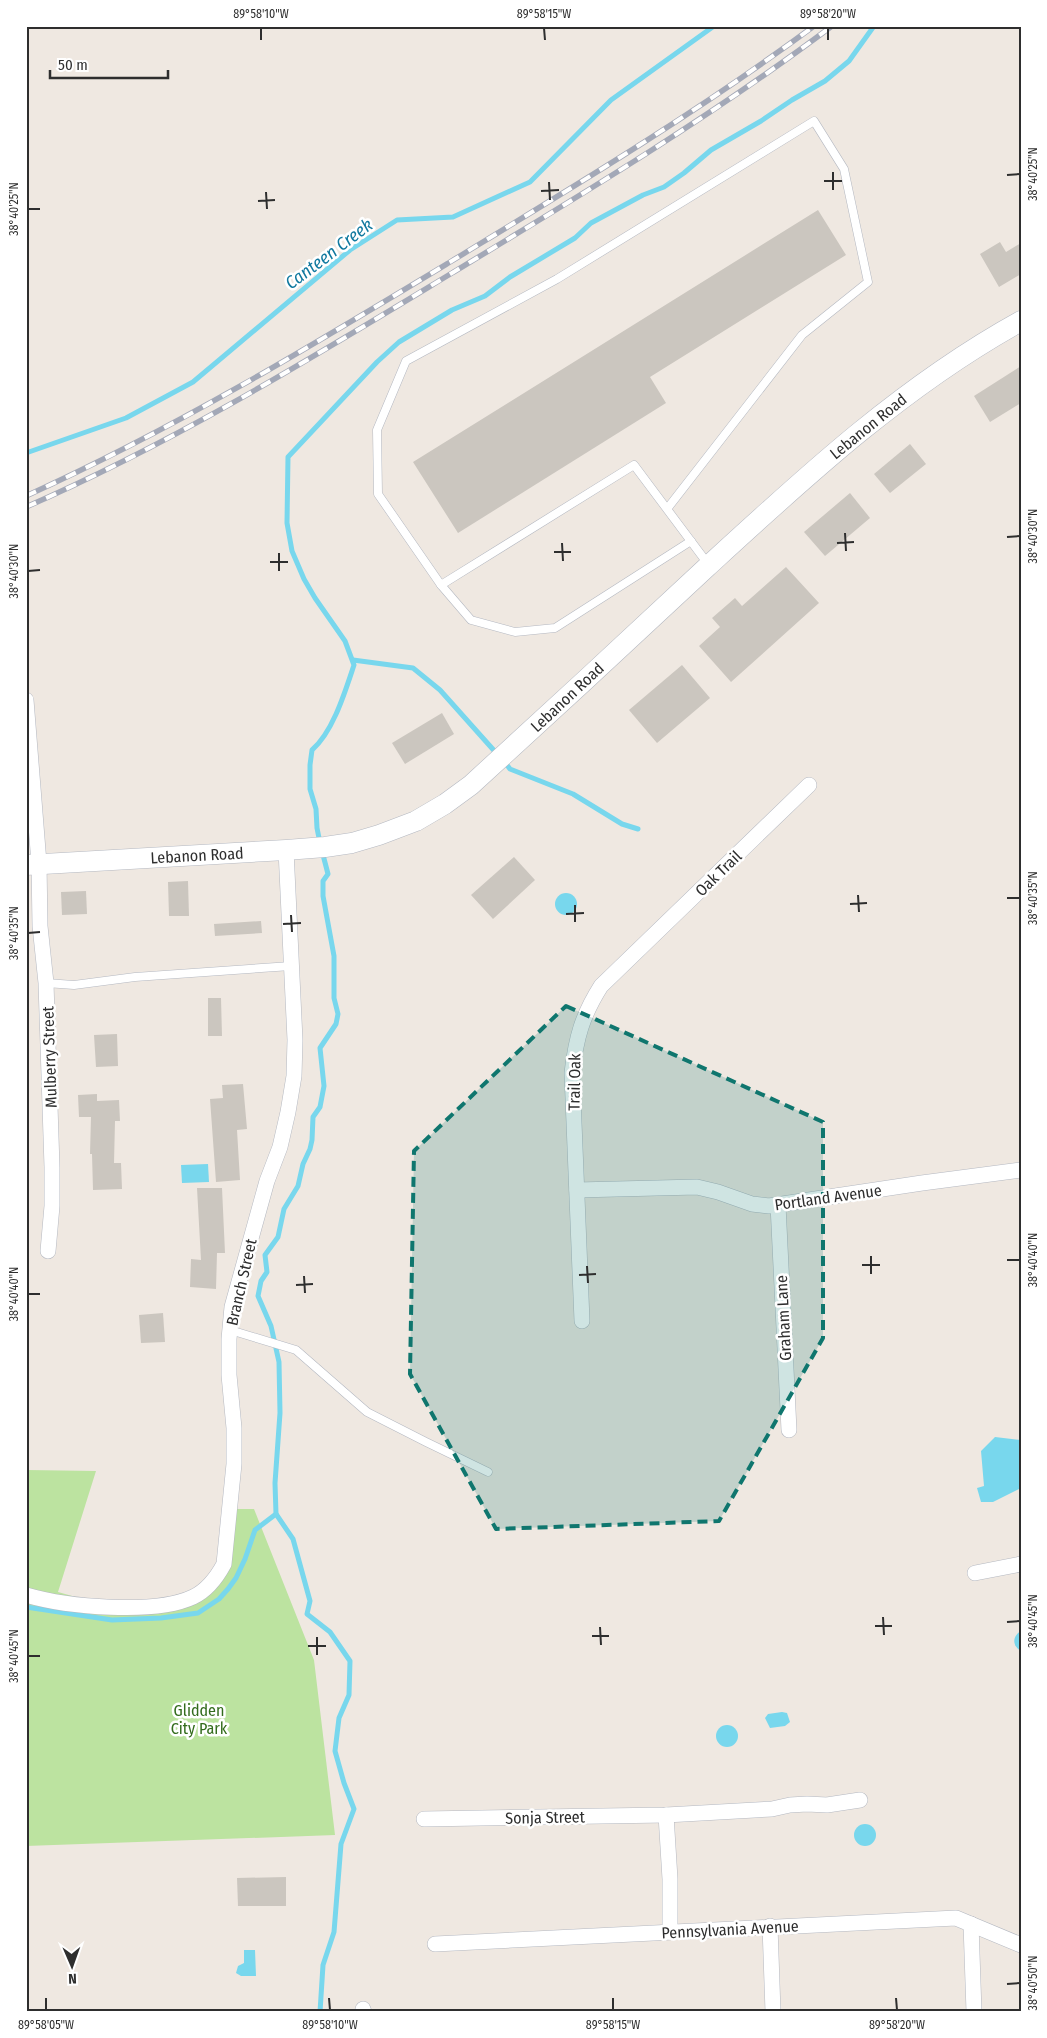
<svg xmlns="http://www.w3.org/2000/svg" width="1047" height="2038" font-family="'Fira Sans Condensed',sans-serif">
	<rect width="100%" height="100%" fill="#efe8e1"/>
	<!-- green -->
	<path fill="#bce3a0" d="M26,1470l70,1 -38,121 53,15 78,-9 27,-21 13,-68h25l60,151 21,175 -309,11z"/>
	<!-- water -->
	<g fill="#78d7ed">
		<circle cx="566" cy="904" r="11"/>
		<path d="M208,1164l1,18 -27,1 -1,-18z"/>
		<path d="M995,1437l26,3v48l-28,14h-12l-4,-14 7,-2 -3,-35z"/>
		<path d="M1021,1631v20c-9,-5 -9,-15 0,-20z"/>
		<path d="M782,1712l5,1 3,9 -5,4 -15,2 -5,-10 3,-4z"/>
		<circle cx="727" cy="1736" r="11"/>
		<circle cx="865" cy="1835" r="11"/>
		<path d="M244,1950h11l1,26h-15l-5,-3 2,-7 6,-3z"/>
	</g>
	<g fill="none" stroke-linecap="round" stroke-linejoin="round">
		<!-- stream -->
		<g stroke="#78d7ed" stroke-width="5">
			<path d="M26,453l100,-35 67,-36 157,-132 47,-30 56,-3 77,-35 81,-82 103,-74"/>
			<path d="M353,660l60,8 27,22 58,65"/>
			<path d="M504,761l6,8 63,25 49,30 16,5"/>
			<path d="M320,843l-3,-15 -1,-19 -6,-20v-24l2,-15c21,-18 33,-58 42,-85l-9,-24 -30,-43 -11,-19 -12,-28 -5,-28 1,-66 89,-95 22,-20 53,-32 33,-14 25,-19 65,-39 16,-15 52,-28 21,-8 20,-14 27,-23 50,-29 31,-21 33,-19 24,-20 25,-35"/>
			<path d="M26,1607l86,13 49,-2 37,-5 21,-14 9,-10 8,-11 9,-19 10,-29 21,-16"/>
			<path d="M320,2012l3,-47 11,-33 7,-88 13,-35 -10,-26 -9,-32 4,-33 10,-23 1,-34 -20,-29 -23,-18 3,-13 -17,-62 -17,-25 -1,-31 5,-70 -1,-51 -8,-36 -13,-30 3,-15 6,-9 -2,-17 13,-18 6,-28 14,-23 5,-22 7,-15 2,-9 1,-23 7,-10 4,-21 -4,-38 16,-24 2,-10 -4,-16v-42l-11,-60v-15l5,-7 -6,-23"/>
		</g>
	</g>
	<!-- building -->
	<g fill="#cbc6bf">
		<path d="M818,210l28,45 -196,122 16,26 -208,130 -45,-71z"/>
		<path d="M1000,242l6,10 15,-9v31l-22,13 -19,-33z"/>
		<path d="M1021,366v37l-31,19 -16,-26z"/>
		<path d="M910,444l16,20 -36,29 -16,-19z"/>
		<path d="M850,493l20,25 -45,38 -21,-24z"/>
		<path d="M786,567l33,36 -88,79 -32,-36 21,-19 -8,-9 23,-20 7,8z"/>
		<path d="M682,665l28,33 -53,45 -28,-33z"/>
		<path d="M442,713l12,21 -49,30 -13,-21z"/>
		<path d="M514,857l21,23 -42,39 -22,-24z"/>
		<path d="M188,881l1,35h-20l-1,-34z"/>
		<path d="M86,891l1,23 -25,1 -1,-23z"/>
		<path d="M261,921l1,12 -47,3 -1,-12z"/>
		<path d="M208,998h13l1,38h-14z"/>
		<path d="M117,1034l1,32 -22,1 -2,-32z"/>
		<path d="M243,1084l4,45 -10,1 3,50 -24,2 -6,-83 13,-1 -1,-13z"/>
		<path d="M97,1094v7l22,-1 1,21h-5l-1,42h7l1,26 -29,1 -1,-36h-2l1,-37h-12l-1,-22z"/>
		<path d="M197,1188h25l3,65h-8l-1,36 -26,-2 1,-28 10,1z"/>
		<path d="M163,1313l2,29 -24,1 -2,-28z"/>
		<path d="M286,1877v29h-48l-1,-28z"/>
	</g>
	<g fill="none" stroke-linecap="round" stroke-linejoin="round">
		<defs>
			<g id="service">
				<path d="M667,509l135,-174 66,-53 -24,-113 -30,-48 -257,158 -151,82 -29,69 1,64 63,91 193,-120 74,99"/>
				<path d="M441,585l30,35 44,12 40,-4 136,-87"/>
				<path d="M46,983l28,2 61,-8 156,-11"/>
				<path d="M230,1330l66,20 71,62 59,30 62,30"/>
			</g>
			<g id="minor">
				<path d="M26,700l13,163 1,63 6,57 6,184v39l-4,45"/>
				<path d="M577,1190l120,-3 21,5 34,12 17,2 153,-23 99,-13"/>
				<path d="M778,1205l11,225"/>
				<path d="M582,1321l-10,-248c4,-35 10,-57 29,-87l208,-201"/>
				<path d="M975,1573l46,-9"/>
				<path d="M26,1595c41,12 129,20 167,2 15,-7 24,-20 31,-33l10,-100v-36l-5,-53v-36l3,-32 35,-126 13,-34 8,-35 6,-36 1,-36 -9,-190"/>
				<path d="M666,1815l4,64v53"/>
				<path d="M424,1819l242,-4 106,-6 18,-4 17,-1 20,1 33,-5"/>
				<path d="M971,1924l3,88"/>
				<path d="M770,1926l3,86"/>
				<path d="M435,1944l521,-26 65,27"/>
				<path d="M363,2009l1,3"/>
			</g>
			<path id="tertiary" d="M26,865l260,-15 39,-3 27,-4 27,-8 37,-14 29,-17 26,-19c79,-72 158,-145 236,-218 98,-90 196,-181 314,-246"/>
		</defs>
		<!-- service casing -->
		<use href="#service" stroke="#b4b8c1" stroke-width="9"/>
		<!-- minor casing -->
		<use href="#minor" stroke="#b4b8c1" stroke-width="16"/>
		<!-- tertiary casing -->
		<use href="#tertiary" stroke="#b4b8c1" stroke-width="21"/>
		<!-- service -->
		<use href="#service" stroke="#fff" stroke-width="8"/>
		<!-- minor -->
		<use href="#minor" stroke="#fff" stroke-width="15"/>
		<!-- tertiary -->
		<use href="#tertiary" stroke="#fff" stroke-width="20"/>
		<defs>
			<g id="rail">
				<path d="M26,496c148,-67 285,-150 424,-234 123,-75 248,-150 364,-236"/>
				<path d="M26,507c149,-65 287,-150 426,-234 129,-78 259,-156 380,-247"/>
			</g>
		</defs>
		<!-- rail casing -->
		<use href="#rail" stroke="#a3a8b7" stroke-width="5.5"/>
		<!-- rail -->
		<use href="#rail" stroke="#fff" stroke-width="4" stroke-dasharray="11" stroke-linecap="butt"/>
	</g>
	<!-- marked area -->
	<path fill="#0f766e" fill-opacity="0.2" stroke="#0f766e" stroke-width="4" stroke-dasharray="10 6" stroke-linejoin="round" d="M566,1006l257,116v216l-104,183 -223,8 -86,-155 4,-223z"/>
	<!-- ticks -->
	<path fill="none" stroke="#2e2e2e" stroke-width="2" d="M261,28v12M544,28l1,12M828,28v12M833,172v18M1007,175l13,-1M824,181h18M549,182l1,18M541,191l18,-1M266,192l1,17M258,201l17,-1M28,209h12M845,533l1,18M1007,537l13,-1M562,543l1,18M837,543l17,-1M554,552h17M279,553v18M270,562h18M28,571l12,-1M858,895l1,17M1007,898h13M850,904l17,-1M575,905v17M566,914l18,-1M291,915l1,17M283,924l18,-1M28,933l12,-1M871,1256v18M1007,1260h13M862,1265h18M587,1266l1,17M579,1275l17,-1M304,1276l1,17M296,1285l17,-1M28,1294h12M883,1617l1,18M1007,1622l13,-1M875,1626h17M600,1627l1,18M592,1636h17M317,1637v18M308,1646h18M28,1656h12M1007,1984l13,-1M46,1998v12M329,1998l1,12M613,1998v12M896,1998l1,12"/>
	<g text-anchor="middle" stroke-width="5" stroke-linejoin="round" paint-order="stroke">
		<!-- street labels -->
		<g font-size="16" fill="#2e2e2e" stroke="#fff">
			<text transform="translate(868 426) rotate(-39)" y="6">Lebanon Road</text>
			<text transform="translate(567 697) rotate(-43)" y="6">Lebanon Road</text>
			<text transform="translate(197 855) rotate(-3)" y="6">Lebanon Road</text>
			<text transform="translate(718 873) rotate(-44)" y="6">Oak Trail</text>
			<text transform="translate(49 1057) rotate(-92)" y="6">Mulberry Street</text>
			<text transform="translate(574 1082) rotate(-89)" y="6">Trail Oak</text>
			<text transform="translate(828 1197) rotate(-8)" y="6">Portland Avenue</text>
			<text transform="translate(241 1282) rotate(-77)" y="6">Branch Street</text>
			<text transform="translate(783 1318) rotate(-93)" y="6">Graham Lane</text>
			<text transform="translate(545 1817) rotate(-1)" y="6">Sonja Street</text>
			<text transform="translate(730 1929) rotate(-3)" y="6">Pennsylvania Avenue</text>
		</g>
		<!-- park labels -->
		<g font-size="16" fill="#336c1d" stroke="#fff">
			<text x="199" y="1716">Glidden<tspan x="199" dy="18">City Park</tspan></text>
		</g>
		<!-- water labels -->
		<g font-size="18" font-style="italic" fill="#11799f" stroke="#fff">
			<text transform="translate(329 254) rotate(-37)" y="6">Canteen Creek</text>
		</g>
	</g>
	<!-- border -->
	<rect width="1047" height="2038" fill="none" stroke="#ffffff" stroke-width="55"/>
	<!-- north arrow -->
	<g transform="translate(72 1966) rotate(178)" stroke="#ffffff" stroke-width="4" paint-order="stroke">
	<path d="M0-4L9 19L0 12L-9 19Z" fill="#2e2e2e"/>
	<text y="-8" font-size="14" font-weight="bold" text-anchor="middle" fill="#2e2e2e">N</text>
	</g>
	<!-- scale -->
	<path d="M50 70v8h118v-8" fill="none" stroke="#2e2e2e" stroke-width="2.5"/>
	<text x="58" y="70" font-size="15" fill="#2e2e2e" stroke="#ffffff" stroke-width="4" paint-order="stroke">50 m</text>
	<rect x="28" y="28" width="992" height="1982" fill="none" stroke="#2e2e2e" stroke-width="2"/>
	<g font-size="12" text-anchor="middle" fill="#2e2e2e">
		<text x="261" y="18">89°58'10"W</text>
		<text x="544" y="18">89°58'15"W</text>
		<text x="828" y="18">89°58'20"W</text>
		<text transform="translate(1033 174) rotate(-90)" y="4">38°40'25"N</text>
		<text transform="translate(14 209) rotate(-90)" y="4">38°40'25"N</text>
		<text transform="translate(1033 536) rotate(-90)" y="4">38°40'30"N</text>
		<text transform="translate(14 571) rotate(-90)" y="4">38°40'30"N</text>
		<text transform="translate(1033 898) rotate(-90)" y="4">38°40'35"N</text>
		<text transform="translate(14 933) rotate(-90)" y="4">38°40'35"N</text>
		<text transform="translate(1033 1260) rotate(-90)" y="4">38°40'40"N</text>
		<text transform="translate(14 1294) rotate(-90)" y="4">38°40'40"N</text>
		<text transform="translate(1033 1621) rotate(-90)" y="4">38°40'45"N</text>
		<text transform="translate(14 1656) rotate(-90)" y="4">38°40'45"N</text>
		<text transform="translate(1033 1983) rotate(-90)" y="4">38°40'50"N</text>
		<text x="46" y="2029">89°58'05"W</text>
		<text x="330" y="2029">89°58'10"W</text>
		<text x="613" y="2029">89°58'15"W</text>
		<text x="897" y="2029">89°58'20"W</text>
	</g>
</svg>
